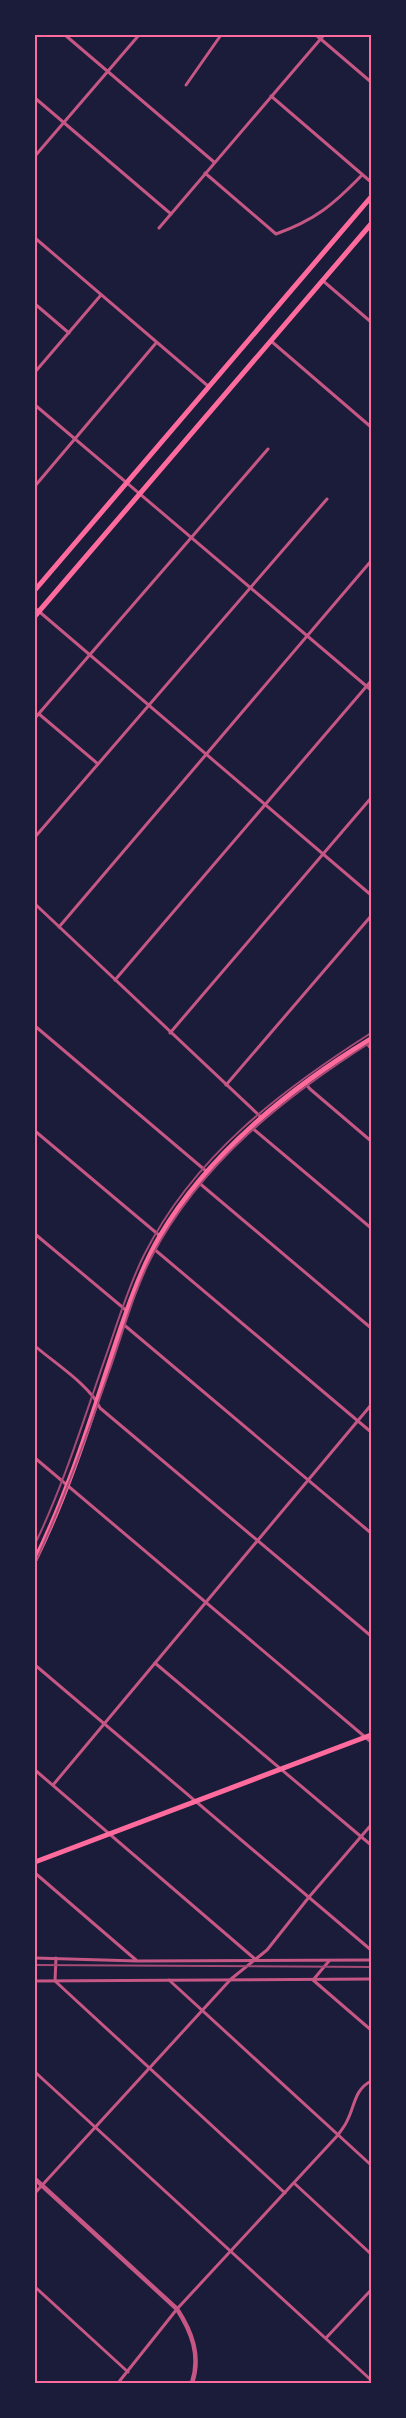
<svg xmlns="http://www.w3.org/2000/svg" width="406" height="2418" font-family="'Fira Sans',sans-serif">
	<rect width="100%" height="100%" fill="#1b1b3a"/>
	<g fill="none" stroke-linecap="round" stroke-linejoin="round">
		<!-- minor -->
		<g stroke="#c65784" stroke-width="3">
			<path d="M65,35l149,127"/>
			<path d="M316,35l55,47"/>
			<path d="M369,35l2,1"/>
			<path d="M186,85l35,-50"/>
			<path d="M271,96l100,86"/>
			<path d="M35,98l136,116"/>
			<path d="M35,156l104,-121"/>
			<path d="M205,173l71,61c39,-14 57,-29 86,-59"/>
			<path d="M159,228l165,-193"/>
			<path d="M35,238l173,148"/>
			<path d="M322,280l49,42"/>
			<path d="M35,304l34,29"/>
			<path d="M271,341l100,86"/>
			<path d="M35,372l66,-77"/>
			<path d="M35,405l336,285"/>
			<path d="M35,486l121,-143"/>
			<path d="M35,608l336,287"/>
			<path d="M39,714l59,50"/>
			<path d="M35,718l233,-269"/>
			<path d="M35,837l292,-338"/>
			<path d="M35,904l227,214"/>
			<path d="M59,927l312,-366"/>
			<path d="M115,980l256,-299"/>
			<path d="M35,1026l171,145"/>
			<path d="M170,1033l201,-235"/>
			<path d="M366,1042l5,7"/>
			<path d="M306,1084l4,5 61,52"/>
			<path d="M226,1085l145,-169"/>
			<path d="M251,1127l120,101"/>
			<path d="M35,1131l125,105"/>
			<path d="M198,1182l173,146"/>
			<path d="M35,1234l92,77"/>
			<path d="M154,1249l217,183"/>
			<path d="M123,1324l248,209"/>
			<path d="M35,1346c18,16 56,40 65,62l271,228"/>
			<path d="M35,1458l336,284"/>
			<path d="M155,1663l216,182"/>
			<path d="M35,1665l336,285"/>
			<path d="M35,1770l220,189"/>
			<path d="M53,1785l318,-380"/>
			<path d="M35,1873l101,87"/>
			<path d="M35,1958l102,3 234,-1"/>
			<path d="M56,1958l-1,23 230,212"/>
			<path d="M329,1961l-16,19 58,50"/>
			<path d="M169,1980l202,185"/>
			<path d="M35,1981l336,-2"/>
			<path d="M35,2072l336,308"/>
			<path d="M294,2183l77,71"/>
			<path d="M35,2193l196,-214 36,-29 42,-53 62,-72"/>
			<path d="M35,2287l93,85"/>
			<path d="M326,2338l45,-48"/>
			<path d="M118,2383l59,-74 161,-174c3,-5 7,-9 9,-14 8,-15 7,-31 24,-40"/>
		</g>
		<!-- tertiary -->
		<path stroke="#c65784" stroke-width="4.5" d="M35,2179l142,130c15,23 24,47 15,74"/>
		<!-- secondary -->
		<path stroke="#ff6b9d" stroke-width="5" d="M35,1560c29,-59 50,-122 70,-184 15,-45 31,-99 55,-140 48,-82 131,-149 211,-197"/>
		<!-- primary -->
		<g stroke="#ff6b9d" stroke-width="5">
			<path d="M35,590l336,-393"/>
			<path d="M35,616l336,-392"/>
			<path d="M35,1862l336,-127"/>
		</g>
		<!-- rail -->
		<g stroke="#a44b75" stroke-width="2">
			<path d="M35,1544c30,-62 50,-129 73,-194 11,-32 21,-65 36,-95 50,-99 136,-164 227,-222"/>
			<path d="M35,1563c29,-63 52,-128 75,-194 13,-37 24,-78 42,-113 49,-93 131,-158 219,-214"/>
			<path d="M35,1965l336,2"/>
		</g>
	</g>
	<!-- border -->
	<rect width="406" height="2418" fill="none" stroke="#1b1b3a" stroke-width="72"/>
	<rect x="36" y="36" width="334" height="2346" fill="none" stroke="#ff6b9d" stroke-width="2"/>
</svg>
